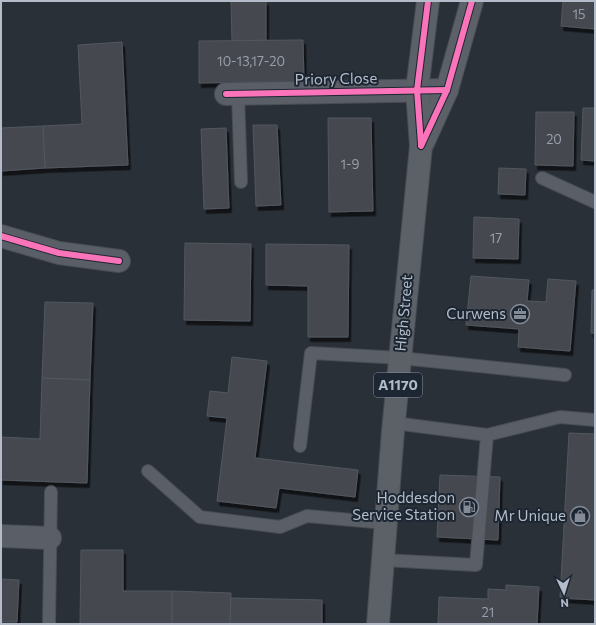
<svg xmlns="http://www.w3.org/2000/svg" width="596" height="625" font-family="Commissioner,sans-serif">
	<defs>
		<filter id="shadow"><feDropShadow dx="2.5" dy="4.5" stdDeviation="0" flood-color="#0009"/></filter>
	</defs>
	<rect width="100%" height="100%" fill="#2a3038"/>
	<!-- building -->
	<g fill="#444950" stroke="#52575f" filter="url(#shadow)">
		<path d="M231,1h35v39l-34,1z"/>
		<path d="M563,1h32v28l-34,-3z"/>
		<path d="M303,40l1,41 -105,2v-42z"/>
		<path d="M122,42l6,123 -83,3 -2,-42 39,-2 -4,-79z"/>
		<path d="M583,108h12v53l-14,-1z"/>
		<path d="M536,112h38l-1,54 -38,-1z"/>
		<path d="M328,118h43l2,93 -44,1z"/>
		<path d="M253,125h24l4,80 -25,1z"/>
		<path d="M43,126l2,42 -44,3v-43z"/>
		<path d="M226,128l3,80 -25,1 -3,-80z"/>
		<path d="M499,168l27,1 -1,26 -27,-1z"/>
		<path d="M474,217l45,2 -1,40 -45,-1z"/>
		<path d="M185,243l66,1 -1,77 -66,-1z"/>
		<path d="M266,244l83,1 -1,92h-40v-51l-42,-1z"/>
		<path d="M471,276l58,4 -2,21 19,1 2,-23 28,2 -6,70 -52,-4 1,-18 -53,-4z"/>
		<path d="M592,290h3v43h-4z"/>
		<path d="M45,302l48,1 -3,77 -48,-2z"/>
		<path d="M232,357l35,4 -12,97 103,12 -3,27 -76,-9 -3,20 -59,-7 10,-83 -20,-2 3,-25 18,2z"/>
		<path d="M42,378l48,2 -3,103 -86,-3v-43l39,2z"/>
		<path d="M569,433l26,1v166l-35,-2z"/>
		<path d="M440,475l60,2 -2,63 -61,-3z"/>
		<path d="M81,550h42v41h49v33h-92z"/>
		<path d="M1,579l18,1 -2,42h-16z"/>
		<path d="M506,585l33,2 -2,37h-99l1,-27 49,2v-10l18,1z"/>
		<path d="M172,591l59,2 -1,31h-58z"/>
		<path d="M231,598l91,2v24h-92z"/>
	</g>
	<g fill="none" stroke-linecap="round" stroke-linejoin="round">
		<defs>
			<g id="lane">
				<path d="M238,94l3,88"/>
				<path d="M542,178l53,24"/>
				<path d="M487,435l73,-18 35,3"/>
				<path d="M300,446l11,-93 90,5 164,17"/>
				<path d="M148,471l52,46 80,10 27,-11 79,7"/>
				<path d="M383,560l93,5 11,-130 -93,-12"/>
				<path d="M49,624l2,-132"/>
			</g>
			<g id="street">
				<path d="M226,94l221,-4"/>
				<path d="M1,236l58,17 60,8"/>
				<path d="M1,536l49,2"/>
			</g>
			<g id="primary">
				<path d="M423,143l24,-53 25,-89"/>
				<path d="M378,624l15,-193 28,-285 -4,-56 11,-89"/>
			</g>
		</defs>
		<!-- lane casing -->
		<use href="#lane" stroke="#484c53" stroke-width="14"/>
		<!-- street casing -->
		<use href="#street" stroke="#484c53" stroke-width="24"/>
		<!-- primary casing -->
		<use href="#primary" stroke="#484c55" stroke-width="24"/>
		<!-- lane -->
		<use href="#lane" stroke="#5a5e66" stroke-width="12"/>
		<!-- street -->
		<use href="#street" stroke="#5a5e66" stroke-width="22"/>
		<!-- primary -->
		<use href="#primary" stroke="#5c6168" stroke-width="22"/>
		<defs>
			<g id="cycleway">
				<path d="M226,94l221,-4"/>
				<path d="M421,144l-4,-54 11,-89"/>
				<path d="M421,146l26,-56 25,-89"/>
				<path d="M1,236l58,17 60,8"/>
			</g>
		</defs>
		<!-- cycleway casing -->
		<use href="#cycleway" stroke="#1d2633" stroke-width="8"/>
		<!-- cycleway -->
		<use href="#cycleway" stroke="#fb73b8" stroke-width="6"/>
	</g>
	<!-- icons -->
	<defs>
		<symbol id="office-ring" viewBox="-11 -11 22 22"><circle r="9.5" fill="#1d2633" stroke="#848b96" stroke-width="1.5"/><path d="M-6-3h4V-5.5h4V-3h4V5H-6ZM-1-4.5V-3h2v-1.5ZM-6 0V1H6V0Z" fill="#848b96"/></symbol>
		<symbol id="fuel-ring" viewBox="-11 -11 22 22"><circle r="9.5" fill="#1d2633" stroke="#848b96" stroke-width="1.5"/><path d="M-5.5-6h7V0h2V4h1.3V-2.5L3-4.5l.8-.8L6-3V5H2.5V1h-1V6h-7ZM-4.2-4.7v3.2H.2V-4.7Z" fill="#848b96"/></symbol>
		<symbol id="shop-ring" viewBox="-11 -11 22 22"><circle r="9.5" fill="#1d2633" stroke="#848b96" stroke-width="1.5"/><path d="M-5-2.5h2.3a2.7 3.5 0 0 1 5.4 0H5L5.5 6h-11ZM-1.5-2.5h3a1.5 2.3 0 0 0-3 0Z" fill="#848b96"/></symbol>
	</defs>
	<g fill-rule="evenodd">
		<use href="#office-ring" x="509" y="303" width="22" height="22"/>
		<use href="#fuel-ring" x="458" y="496" width="22" height="22"/>
		<use href="#shop-ring" x="569" y="505" width="22" height="22"/>
	</g>
	<g text-anchor="middle" stroke-width="4" stroke-linejoin="round" paint-order="stroke">
		<!-- number labels -->
		<g font-size="13" fill="#989fab">
			<text x="579" y="19">15</text>
			<text x="251" y="66">10-13,17-20</text>
			<text x="554" y="144">20</text>
			<text x="350" y="169">1-9</text>
			<text x="496" y="243">17</text>
			<text x="488" y="617">21</text>
		</g>
		<!-- shield labels -->
		<rect fill="#1d2633" stroke="#878f9c" stroke-width="1" x="374" y="373" width="48" height="24" rx="3"/>
		<g font-size="14" font-weight="bold" fill="#b4bcc9">
			<text x="398" y="390">A1170</text>
		</g>
		<!-- street labels -->
		<g font-size="15" fill="#b4bcc9" stroke="#1d2633">
			<text transform="translate(336 79) rotate(-1)" y="5">Priory Close</text>
			<text transform="translate(404 313) rotate(-85)" y="5">High Street</text>
		</g>
		<!-- poi labels -->
		<g font-size="15" fill="#b4bcc9" stroke="#1d2633" text-anchor="end">
			<text x="506" y="319">Curwens</text>
			<text x="455" y="503">Hoddesdon<tspan x="455" dy="17">Service Station</tspan></text>
			<text x="566" y="521">Mr Unique</text>
		</g>
	</g>
	<!-- border -->
	<rect width="596" height="625" fill="none" stroke="#b4bcc9" stroke-width="4"/>
	<!-- north arrow -->
	<g transform="translate(564 593) rotate(176)" stroke="#1d2633" stroke-width="3" paint-order="stroke">
	<path d="M0-3L7 15L0 10L-7 15Z" fill="#b4bcc9"/>
	<text y="-6" font-size="11" font-weight="bold" text-anchor="middle" fill="#b4bcc9">N</text>
	</g>
</svg>
